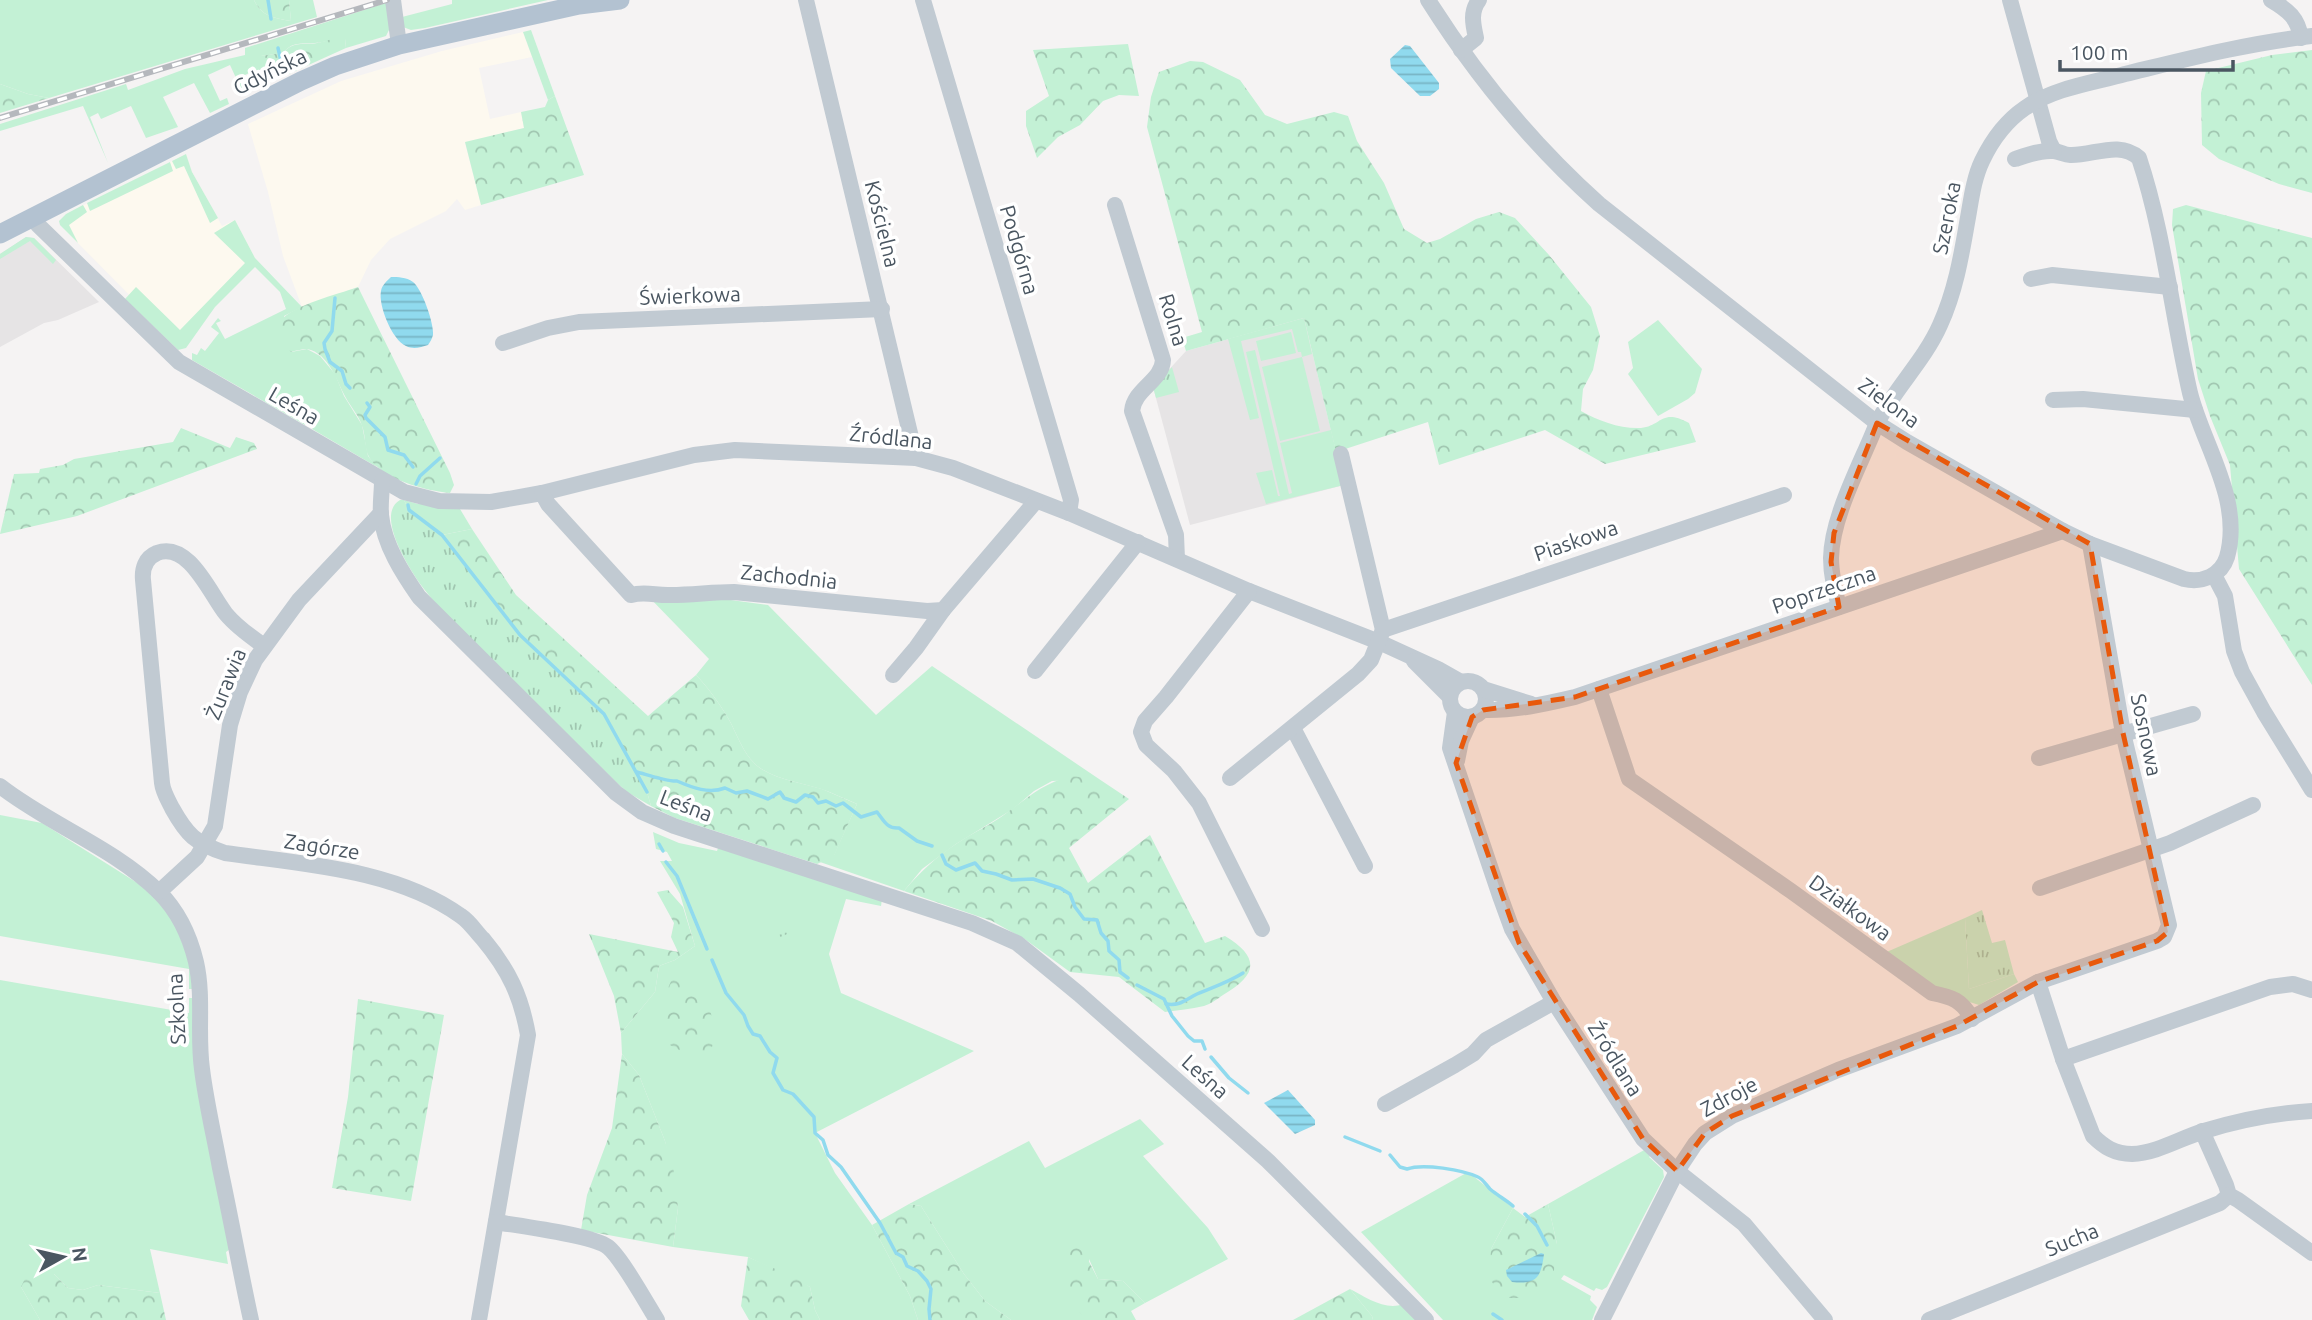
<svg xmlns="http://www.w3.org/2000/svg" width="2312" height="1320" font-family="Ubuntu,sans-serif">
	<defs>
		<pattern id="forest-crowns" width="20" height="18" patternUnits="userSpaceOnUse" patternTransform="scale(1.75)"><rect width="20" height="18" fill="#c3f1d5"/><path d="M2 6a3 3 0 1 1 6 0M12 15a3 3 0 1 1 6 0" fill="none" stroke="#a0c6b0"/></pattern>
		<pattern id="park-tufts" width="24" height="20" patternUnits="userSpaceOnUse" patternTransform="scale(1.75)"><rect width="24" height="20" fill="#c3f1d5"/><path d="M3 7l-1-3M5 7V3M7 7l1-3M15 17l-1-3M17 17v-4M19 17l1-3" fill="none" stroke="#a0c6b0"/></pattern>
		<pattern id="water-rules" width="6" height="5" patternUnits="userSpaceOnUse" patternTransform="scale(1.75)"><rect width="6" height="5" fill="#90daee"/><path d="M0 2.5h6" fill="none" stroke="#78b4c4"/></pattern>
	</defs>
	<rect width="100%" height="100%" fill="#f5f3f3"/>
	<!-- commercial -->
	<g fill="#fdf9ef">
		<path d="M523,32l9,25 -53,11 11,51 31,-7 3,16 -59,15 16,62 -16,5 -8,-11 -11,12 -56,28 -19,21 -13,27 -56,20 -19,-51 -15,-64 -20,-68 93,-43 101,-30z"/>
		<path d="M186,154l6,18 30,54 13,-6 20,38 -82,86 -24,-29 -85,-86 2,-15z"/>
	</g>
	<!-- education -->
	<g fill="#e6e4e5">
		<path d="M26,237l8,1 65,64 -41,18 -14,3 -44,24v-93z"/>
		<path d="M1304,318l40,167 -154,40 -37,-138 33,-36z"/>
	</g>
	<!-- grass -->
	<g fill="#c3f1d5">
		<path d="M0,0h254c7,16 20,18 37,21l-2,-21h24l4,17 -268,81 -21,-4 -28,-10z"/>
		<path d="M452,0h96l-123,28 -14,2 -8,-3 -1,-10 50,-13z"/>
		<path d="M389,2l1,26 -4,8 -40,12 -1,-9c-10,1 -20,3 -30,4 -14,2 -21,-3 -32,10l-22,3 4,18 6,8 -15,7 -5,-17 -12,6 5,12 -2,1 -12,-26 -22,10 12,26 7,-3 2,6 -19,9 -16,-30 -31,14 15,30 -32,11 -15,-32 -30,13 -3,-6 -8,4 18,46 -25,-57 -83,25v-7l126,-40 2,6 57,-21 60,-14v-7z"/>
		<path d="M531,30l24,66 -7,4 -25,-68z"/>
		<path d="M186,154l6,18 26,46 -8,5 -26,-57 -8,3 -4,-8z"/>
		<path d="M170,162l3,9 -83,40 -3,-8z"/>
		<path d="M83,205l4,7 -18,13 9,18 -18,-18 -1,-4 7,-7z"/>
		<path d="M235,220l20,38 47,49 -18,9 7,36 16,-3 13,7 15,18 9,22 18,29 6,31 9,11 -65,-38 2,-4 -6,-4 -3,4 -113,-65v-7l5,2 4,-7 4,3 14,-18 -8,-6 7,-9 3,3 -5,2 9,16 61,-30 -6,-17 -25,-25 -40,40 -29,41 -8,2 -53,-51 11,-12 44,43 65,-67 -31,-30z"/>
		<path d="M26,237l8,1 22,22 -3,4 -23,-23 -30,18v-5z"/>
		<path d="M1304,318l8,36 -10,3 18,74 -40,10 -18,-74 40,-10 -1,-5h-3l-6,-23 -51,12 18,77 -9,2 -22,-81z"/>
		<path d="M1658,320l44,49 -7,24 -7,6 -30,17 -30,-42 5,-6 -5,-26z"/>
		<path d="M1291,332l5,21 -35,8 -5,-20z"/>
		<path d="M1255,350l34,144 3,-1 -12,-50 51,-13 13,55 -78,19 -10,-31 16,-3 6,26h2l-34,-144z"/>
		<path d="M404,500l14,4 3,-2 39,7 12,20 -30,6 -33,-25z"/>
		<path d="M646,594l70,4 52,7 108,110 56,-49 167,113 -47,2 -18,10 -21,18 -57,35 -34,25 -18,22 -84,-29 14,-7 23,-51c-12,-5 -24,-11 -36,-15 -19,-6 -43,-9 -61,-21 -17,-12 -22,-33 -32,-50 -8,-14 -21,-32 -32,-43l13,-16z"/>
		<path d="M0,815l42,8 105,66 26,30 18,46 1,24h-3v-20l-189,-33z"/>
		<path d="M653,832l26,11 38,8 1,-3 164,51 -1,7 -35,-7 -17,55 12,39 133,58 -159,82 20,40 37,52 38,71 8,24h-98l-5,-10 -5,-23 -62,-30 -75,-10 5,-39 -13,-67 -26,-66 -17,-21 -1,-21 34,-41 4,-26 16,-6 20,-14 -15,-52 -20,-33h12l-5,-9 -11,-3z"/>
		<path d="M1965,918l4,71 45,-15 4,8 -39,23 -44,-14 -53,-37z"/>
		<path d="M0,980l189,33v-15h5l36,251 -4,3 2,12 -78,-15 10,44 -62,-8 -15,5 -15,-2 -14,-14 -33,13 19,33h-40z"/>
		<path d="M1140,1119l24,25 -21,12 65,72 20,31 -83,44 -22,-22 -25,-2 -9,-20 -1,61h-77l-26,-19 -21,-27 -43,-68 -12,-2 120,-63 16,27z"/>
		<path d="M1646,1149l5,6 -2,2 14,13 1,7 -57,110 -5,3 -6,-2 -2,3 -30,-16 -3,4 30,17 -1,4 7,7 -5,13h-149l-82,-88 107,-60 45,36 -22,41 66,-5 -9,-40z"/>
		<path d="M1350,1289c15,8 36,22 53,15l16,16h-46l-1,-4z"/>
	</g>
	<!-- forest -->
	<g fill="url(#forest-crowns)">
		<path d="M254,0h35l2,21c-17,-3 -30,-5 -37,-21z"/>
		<path d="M335,38l10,1 1,9 -75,34 -6,-8 -5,-18 23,-3c11,-13 20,-7 34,-10 6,-1 12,-3 18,-5z"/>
		<path d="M1128,44l11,52 -20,-1 -16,6 -23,24 -22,12 -21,21 -11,-32v-15l23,-15 -16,-46z"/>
		<path d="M2312,50v143l-33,-9 -60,-25 -17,-14 -1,-52 5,-22 66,-16z"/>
		<path d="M1190,61l13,1 37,18 25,35 22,9 47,-12 14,4 9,25 27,42 20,46 23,14 13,-4 36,-20 23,-7 16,6 34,37 42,52 9,29 -7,34 -10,19 -2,22c18,10 39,18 60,17 21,-2 20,-20 48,-5l7,19 -91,22 -60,-34 -106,35 -11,-43 -92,30 -32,-134 -118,33 -4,-13 20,-6 -55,-205 4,-30 8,-25z"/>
		<path d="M0,84l28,10 21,4 -49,15z"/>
		<path d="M555,96l29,79 -103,30 -16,-63 59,-14 -3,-16 24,-5 3,-7z"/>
		<path d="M2186,205l126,33v447l-73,-116 -9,-104 -20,-49 -12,-37 -26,-154 1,-16z"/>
		<path d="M358,287l92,186 4,12 -4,8c-23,-2 -69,-14 -81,-36 -5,-9 -3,-21 -7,-31 -3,-10 -11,-19 -16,-28 -9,-16 -17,-45 -39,-49 -5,0 -12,2 -16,3l-7,-8 -4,-23c15,-17 56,-26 78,-34z"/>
		<path d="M181,428l49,20 6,-11 18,6 3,6 -180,67 -77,18 14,-60 25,-1 1,-4 23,-4 11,-6 99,-17z"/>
		<path d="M472,529l44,66 132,121 48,-41c11,11 24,29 32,43 10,17 15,38 32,50 18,12 42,15 62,21 12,5 23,10 35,15l-23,52 -17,8 -142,-46 -24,-12 -4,-14 -43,-78 -84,-79 -78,-100z"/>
		<path d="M1071,776l28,3 30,20 -60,49 19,35 62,-48 55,108 20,-7c35,21 33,39 -2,59 -6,4 -12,9 -19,11 -13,3 -26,4 -39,6l-46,-35 -49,-5 -44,-32 -34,-19 -88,-30c15,-18 32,-34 52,-47 13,-9 28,-16 42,-25 27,-18 40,-34 73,-43z"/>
		<path d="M668,890l15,17 12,39 -20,14 -16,6 -4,26 -34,41 -7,-37 -25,-62 89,18 -7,-15 3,-14 -17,-31z"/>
		<path d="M676,973h11l9,3 11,25 9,29 -4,17 -18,11 -24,-13c-6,-27 -10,-49 6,-72z"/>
		<path d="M358,999l86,16 -33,186 -79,-13 16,-91z"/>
		<path d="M622,1054l17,21 26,66 9,31 4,36 -5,39 -92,-17 6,-35 25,-67z"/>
		<path d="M909,1204l12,2 43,68 21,27 26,19h-93l-8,-24 -38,-71z"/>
		<path d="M1548,1204l9,40 -4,35 -21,19h-30l-13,-21 2,-28 22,-41 12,9z"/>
		<path d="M1074,1245l9,5 15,29 25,2 22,22 -14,8 5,9h-48l-19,-18 -3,-29 1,-23z"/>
		<path d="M748,1257l48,21 14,9 5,23 5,10h-71l-8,-14z"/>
		<path d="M31,1266l23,8 14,14 15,2 15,-5 62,8 6,27h-126l-19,-33z"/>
		<path d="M1350,1289l22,27 1,4h-80z"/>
	</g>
	<!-- park -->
	<g fill="url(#park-tufts)">
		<path d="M1172,367l7,25 -23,6 -3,-11z"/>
		<path d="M400,500h4l5,10 33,25 78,100 84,79 43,78 4,14 -24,-14 -11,-10c-40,-39 -79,-78 -118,-117 -26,-25 -53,-48 -74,-76 -13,-17 -50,-74 -24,-89z"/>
		<path d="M1982,910l10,33 13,-3 9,34 -45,15 -4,-71z"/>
		<path d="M791,915l6,15 -34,14 -6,-16z"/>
	</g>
	<!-- water -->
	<g fill="url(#water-rules)">
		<path d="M1405,45l5,1 29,37v6l-9,7h-10l-29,-28 -1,-9z"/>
		<path d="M391,277c7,0 15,0 22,5 9,7 21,41 20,53 -1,4 -3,7 -5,10 -7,2 -14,5 -22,1 -14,-6 -28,-41 -25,-55 1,-6 6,-10 10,-14z"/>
		<path d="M1288,1090l27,30v5l-20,9 -31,-31z"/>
		<path d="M1541,1253l3,1c-3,23 -7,31 -32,28l-5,-6 -1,-6z"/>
	</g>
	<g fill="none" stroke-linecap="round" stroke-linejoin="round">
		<!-- stream -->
		<g stroke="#90daee" stroke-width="3.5">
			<path d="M268,0l3,19"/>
			<path d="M278,48l6,26"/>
			<path d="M335,298l-3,33 -8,12 1,6 5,13 12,9 4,13 4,4"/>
			<path d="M367,403l3,4 -5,8 1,3 19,19 3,13 16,5 9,12"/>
			<path d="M416,484l4,-8 20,-18"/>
			<path d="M408,505l1,5 33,25 78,100 84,79 43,78"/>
			<path d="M637,772c11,3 31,10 40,9 16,7 32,13 48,7l11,5 11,-2 21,8 12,-7 4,6 12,4 9,-7 8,2 5,6 8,-2 10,5 7,-3 18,14 16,-5c7,9 10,17 22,16l18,13 15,5"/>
			<path d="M659,844l4,7"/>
			<path d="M942,855l4,9 10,6 19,-7 7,8 14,3 16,6 21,-1 27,9 10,6 5,13 9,12 13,1 4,13 7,8 1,10 10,9 1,12 8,6"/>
			<path d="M666,862l11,14 30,73"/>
			<path d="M712,960l14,33 18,22 4,11 5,8 7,2 10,16 7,6 -4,15 10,17 10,4 21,23 1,16 8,7 5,15 13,12 39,56 16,30 7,4 4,9 11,5 9,10 4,8 -2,20 1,11"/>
			<path d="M1137,985l27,14 8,17 16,20 6,5h8l3,8"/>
			<path d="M1166,1004c15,2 19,-4 31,-10 16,-7 30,-11 46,-21"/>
			<path d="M1211,1057l18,21 19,15"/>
			<path d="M1345,1137l35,14"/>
			<path d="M1390,1155l10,12 7,2c16,-6 56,1 71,8 5,2 9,9 12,12 7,6 16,11 23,17"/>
			<path d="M1525,1214l12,12 10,19"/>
			<path d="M1493,1314l9,6"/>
		</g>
		<!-- minor -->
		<g stroke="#c1cad2" stroke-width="16">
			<path d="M393,0l6,45"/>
			<path d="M806,0l110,458"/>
			<path d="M923,0l143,483 5,17 -2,13"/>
			<path d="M1428,0c48,76 104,144 171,204l278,219 30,19 156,89 27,13 94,35c18,4 37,-3 43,-22 16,-57 -24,-112 -37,-164 -18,-78 -26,-160 -51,-235 -20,-18 -46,-2 -69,-3 -6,0 -11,-4 -17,-4 -12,-1 -26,4 -38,8"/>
			<path d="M2010,0l39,141 5,10"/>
			<path d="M2271,0c17,10 27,18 30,38"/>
			<path d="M1461,50l15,-12c-3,-14 -6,-26 3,-38"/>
			<path d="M1115,205l48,155c-1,21 -29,29 -31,51l44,124 1,24"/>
			<path d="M34,217l4,8 141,137 225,130 35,9 52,1 51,-9 152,-38 41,-5 181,8 37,10 116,45 180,78 130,51 59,27 23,13"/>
			<path d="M2031,279l21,-4 118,12"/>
			<path d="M503,343l45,-15 31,-6 303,-13"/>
			<path d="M2053,400l30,-1 112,11"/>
			<path d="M1341,454l42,176"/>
			<path d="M382,481c0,11 -2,23 -1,34 3,30 22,59 38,82l197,196 26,19 32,14 298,97 45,20 62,51 189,167 158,159"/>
			<path d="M542,493l6,11 83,91c15,-4 26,1 40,0 21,0 42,-3 63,-3l193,19 16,-1 93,-109"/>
			<path d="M2214,575l11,21 9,55 8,21 22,40 48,78"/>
			<path d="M1249,591l-83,106 -21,24 -4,11 5,13 28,26 25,32 63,126"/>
			<path d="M1839,607c-4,-16 -8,-32 -8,-49 1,-43 31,-96 46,-135 18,-35 47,-62 63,-98 15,-33 21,-67 27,-102 4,-21 6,-43 15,-62 10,-21 24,-40 43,-53 29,-20 67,-25 100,-34 62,-15 123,-31 187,-38"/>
			<path d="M264,646c-13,-9 -28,-20 -38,-32 -16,-20 -37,-73 -69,-61 -12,5 -15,16 -14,27l19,203c1,9 6,17 10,25 15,27 23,35 53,45 77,11 171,16 236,63 9,6 15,16 22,23 26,31 38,57 45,96l-49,285"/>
			<path d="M1414,661l36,36"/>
			<path d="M1035,671l103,-129"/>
			<path d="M893,675l23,-27 27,-38"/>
			<circle cx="1468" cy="699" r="18"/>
			<path d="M1483,689l48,15"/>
			<path d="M1599,689l30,90 162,112 141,102c20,4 30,7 40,26"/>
			<path d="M1483,710c31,1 62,-6 92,-13l488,-166"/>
			<path d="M1455,712l-5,36 50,148 12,33 42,73 89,137 34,32 67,53 81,96"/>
			<path d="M1293,728l72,138"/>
			<path d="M2039,758l154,-44"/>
			<path d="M1457,761l4,-20 11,-24"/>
			<path d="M1230,778l128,-104 13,-14 12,-30 401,-135"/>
			<path d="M0,786c50,39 113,61 159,106 19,19 31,45 37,70 8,35 1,72 6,107 4,33 12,66 18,99 11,51 20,102 31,152"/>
			<path d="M2040,888l130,-45 83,-38"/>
			<path d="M159,892l38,-35 18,-31 15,-101 10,-33 15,-32 44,-60 82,-87"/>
			<path d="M2038,982l119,-41 7,-4 5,-12 -46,-192 -33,-189"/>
			<path d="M2063,1059l207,-72 23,-3 19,6"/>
			<path d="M1385,1104l70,-39 18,-11 13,-14 68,-38"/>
			<path d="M2202,1131l24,54 3,10 9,5 74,53"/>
			<path d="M496,1222c23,4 96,13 112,25 13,10 39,57 49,73"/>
			<path d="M1602,1320l75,-149 18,-27 10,-11 27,-17 106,-46 119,-44 81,-44 25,77 30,77c11,11 22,18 39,18 25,-1 49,-16 72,-23 36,-11 71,-18 108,-20"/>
			<path d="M1929,1320l291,-117 9,-8"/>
		</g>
		<!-- major -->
		<path stroke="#b3c2d1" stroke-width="19" d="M0,234l301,-153 34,-15 64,-21 180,-40 41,-5"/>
		<defs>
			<path id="rail" d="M0,118l387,-118"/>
		</defs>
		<!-- rail casing -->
		<use href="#rail" stroke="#b5b8bd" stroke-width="6"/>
		<!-- rail -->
		<use href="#rail" stroke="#fff" stroke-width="3.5" stroke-dasharray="10" stroke-linecap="butt"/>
	</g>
	<!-- marked area -->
	<path fill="#e8590c" fill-opacity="0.2" stroke="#e8590c" stroke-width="5" stroke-dasharray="14 9" stroke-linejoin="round" d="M1877,423l213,121 33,189 45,199 -11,9 -119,41 -81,44 -225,90 -27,17 -28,38 -34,-32 -124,-196 -63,-180 16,-46 11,-7 92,-13 264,-90 -8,-45 3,-29z"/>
	<g text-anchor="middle" stroke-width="7" stroke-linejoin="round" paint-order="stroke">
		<!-- street labels -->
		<g font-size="21" fill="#4a5661" stroke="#fff">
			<text transform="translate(270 72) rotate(-26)" y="7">Gdyńska</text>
			<text transform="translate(1947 218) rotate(-79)" y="7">Szeroka</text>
			<text transform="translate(882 224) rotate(76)" y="7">Kościelna</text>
			<text transform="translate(1019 250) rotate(74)" y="7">Podgórna</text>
			<text transform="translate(690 296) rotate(-2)" y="7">Świerkowa</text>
			<text transform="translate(1173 320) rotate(73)" y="7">Rolna</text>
			<text transform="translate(1889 403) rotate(36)" y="7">Zielona</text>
			<text transform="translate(294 406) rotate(30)" y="7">Leśna</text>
			<text transform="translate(891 438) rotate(6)" y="7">Źródlana</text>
			<text transform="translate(1576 541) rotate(-19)" y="7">Piaskowa</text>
			<text transform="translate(789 577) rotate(6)" y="7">Zachodnia</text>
			<text transform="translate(1824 590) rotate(-19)" y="7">Poprzeczna</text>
			<text transform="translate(226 684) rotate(-68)" y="7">Żurawia</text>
			<text transform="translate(2146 735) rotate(78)" y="7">Sosnowa</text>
			<text transform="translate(686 806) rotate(21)" y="7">Leśna</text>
			<text transform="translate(322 847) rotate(9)" y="7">Zagórze</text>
			<text transform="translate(1850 908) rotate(36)" y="7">Działkowa</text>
			<text transform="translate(177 1009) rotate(-93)" y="7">Szkolna</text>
			<text transform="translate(1615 1059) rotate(58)" y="7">Źródlana</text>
			<text transform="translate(1205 1077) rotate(42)" y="7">Leśna</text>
			<text transform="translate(1729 1097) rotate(-28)" y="7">Zdroje</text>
			<text transform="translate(2072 1240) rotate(-22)" y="7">Sucha</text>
		</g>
	</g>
	<!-- north arrow -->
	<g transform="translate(63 1257) rotate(82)" stroke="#ffffff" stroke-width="5" paint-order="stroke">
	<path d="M0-5L12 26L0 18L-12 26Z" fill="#4a5661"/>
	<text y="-10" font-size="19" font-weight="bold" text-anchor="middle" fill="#4a5661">N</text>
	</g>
	<!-- scale -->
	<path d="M2060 60v10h173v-10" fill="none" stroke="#4a5661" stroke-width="3.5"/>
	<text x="2070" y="60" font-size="21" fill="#4a5661" stroke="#ffffff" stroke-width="5" paint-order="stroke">100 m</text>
</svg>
